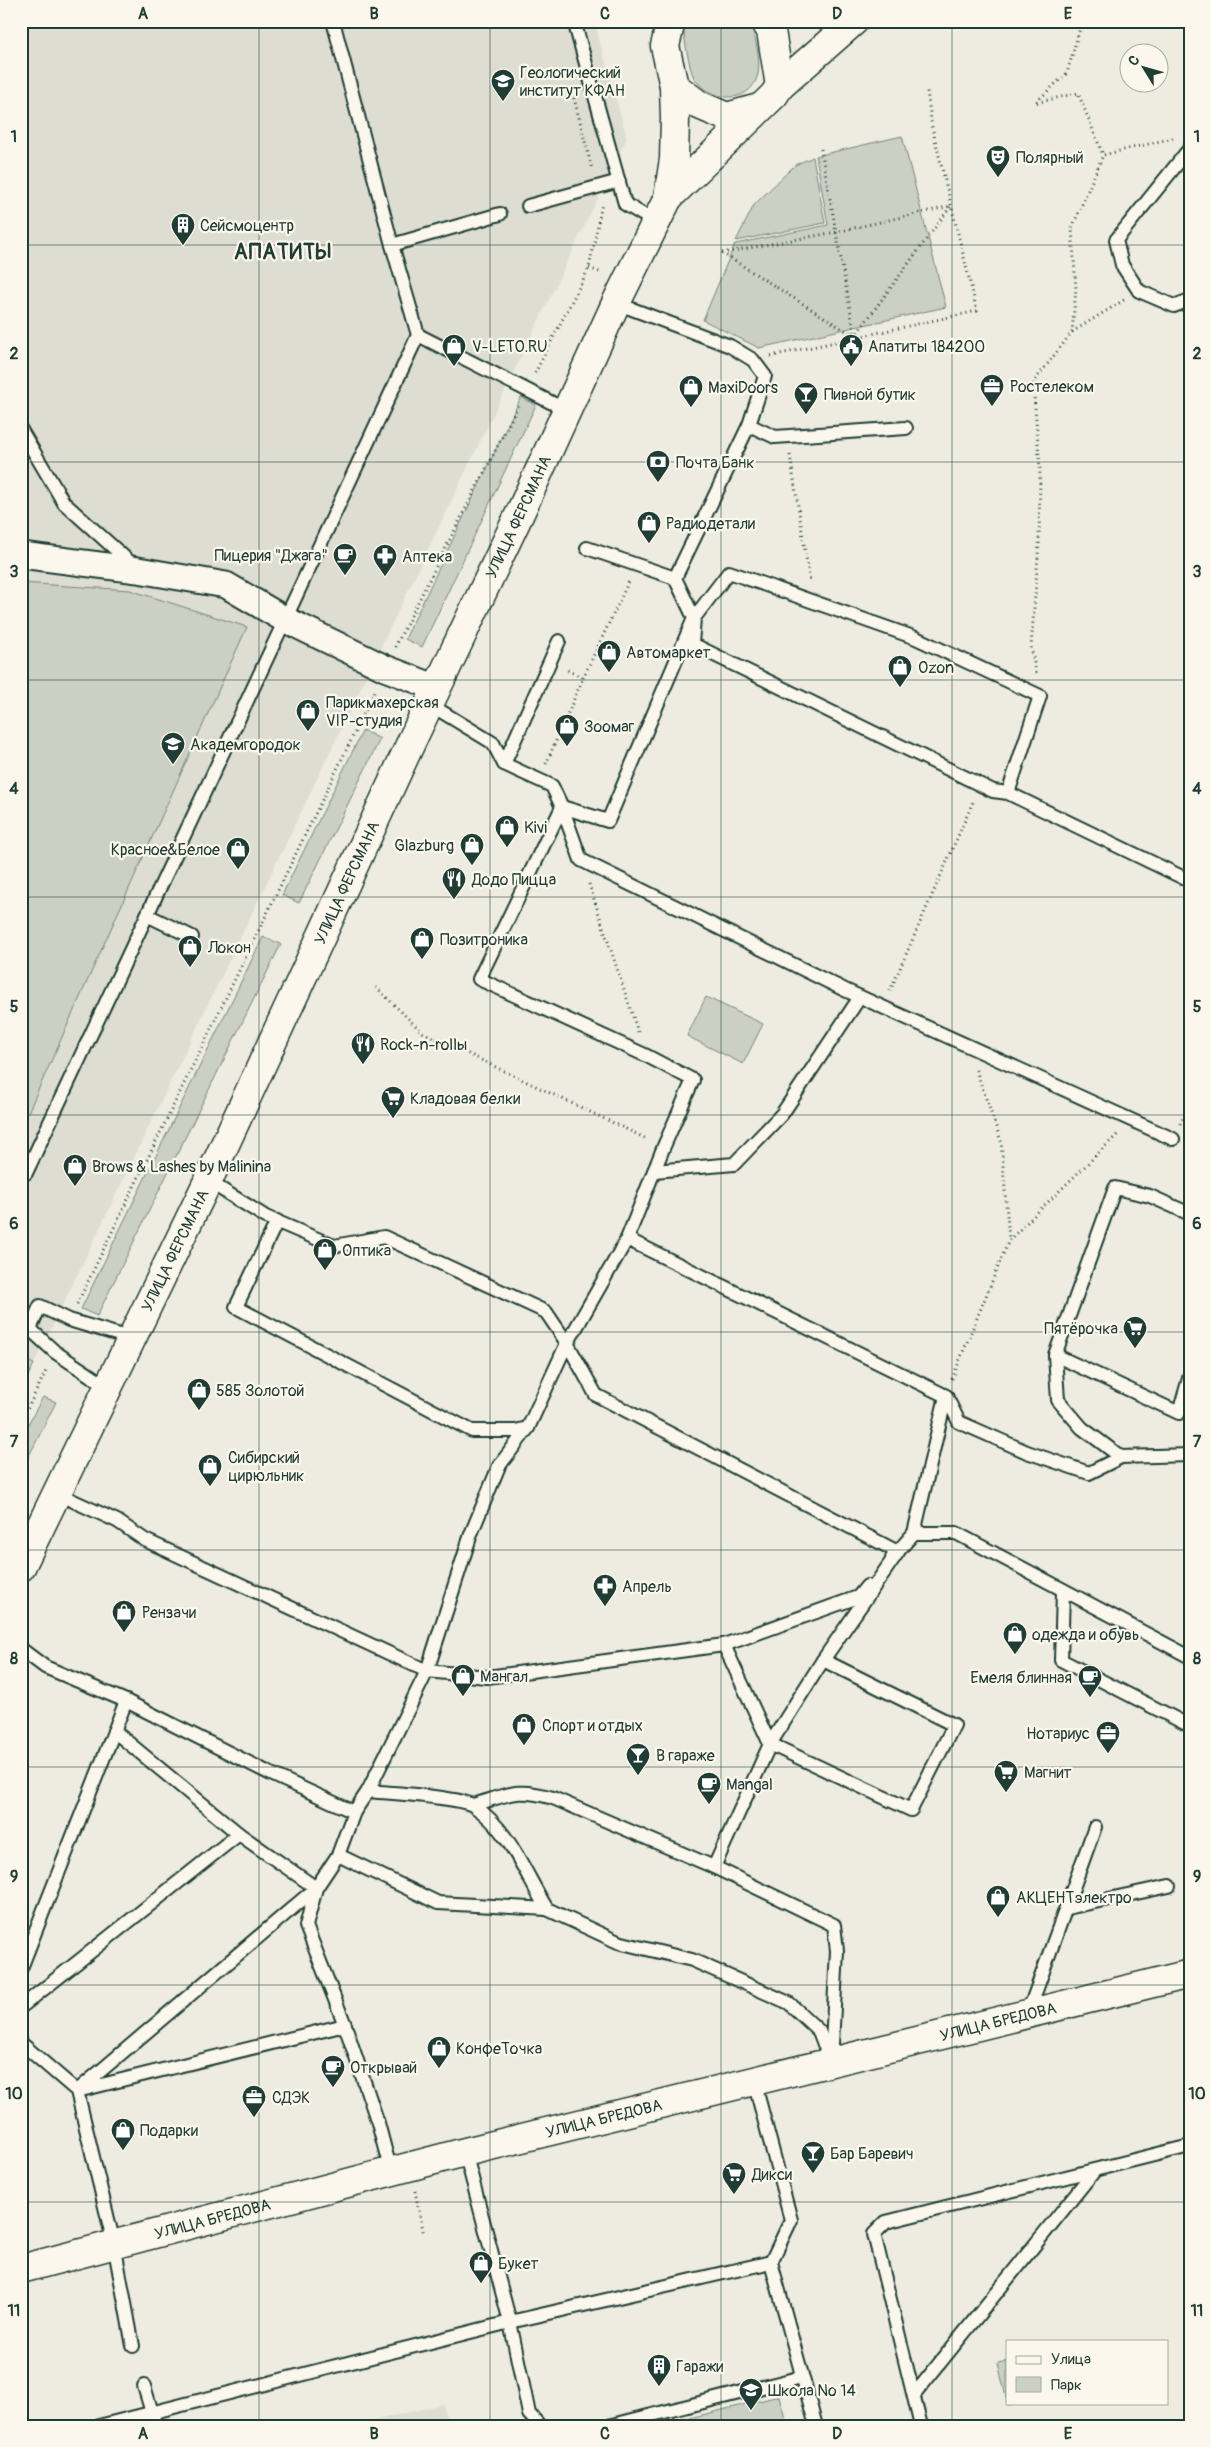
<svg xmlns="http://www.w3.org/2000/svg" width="1211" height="2447" font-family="Pangolin,sans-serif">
	<rect width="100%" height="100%" fill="#eeece1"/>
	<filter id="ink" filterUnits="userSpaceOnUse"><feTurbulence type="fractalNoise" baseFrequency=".02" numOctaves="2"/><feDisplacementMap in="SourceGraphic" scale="10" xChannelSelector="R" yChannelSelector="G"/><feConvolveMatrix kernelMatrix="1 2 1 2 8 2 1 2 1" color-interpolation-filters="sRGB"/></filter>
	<g filter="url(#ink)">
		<!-- built -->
		<g fill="#ddddd2">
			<path d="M21,21h573l33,117 -606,1253z"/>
			<path d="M443,2404l5,22h-97z"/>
		</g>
		<!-- green -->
		<g fill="#cbcfc4" stroke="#75867c">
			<path d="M684,21h65c6,14 12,38 9,53 -8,33 -49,27 -64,4 -4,-8 -5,-18 -7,-26 -2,-11 -4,-20 -3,-31z"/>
			<path d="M902,136l44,171 -187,41 -56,-28 32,-76 93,-19 -12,-69z"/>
			<path d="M813,157l12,66 -89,18 18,-36 41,-40z"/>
			<path d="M521,397l15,8 -114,242 -17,-8z"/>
			<path d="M21,583l109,7 117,37 -226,501z"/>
			<path d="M363,730l17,9 -81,164 -17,-8z"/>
			<path d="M263,937l18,7 -184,372 -16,-7z"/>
			<path d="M706,997l57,27 -20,40 -56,-28z"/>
			<path d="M21,1358l13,6 -13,26z"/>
			<path d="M43,1397l13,5 -35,70v-35z"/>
			<path d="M1007,2361v42h15l-14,3 -10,-43z"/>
			<path d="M779,2396l8,30h-130z"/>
		</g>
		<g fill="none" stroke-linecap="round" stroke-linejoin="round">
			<defs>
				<g id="lane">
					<path d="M574,21l51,183 32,19"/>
					<path d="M1190,148l-74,92 6,25 17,26 35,15 16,-6"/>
					<path d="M528,206l91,-25"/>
					<path d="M392,245l108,-31"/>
					<path d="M418,335l150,76"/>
					<path d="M749,425l26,12 131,-9"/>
					<path d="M21,430l43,73 70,63"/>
					<path d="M587,548l88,30"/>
					<path d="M429,704l64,39 11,21 48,22 10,21 19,53 264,130 328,149"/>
					<path d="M504,764l55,-123"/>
					<path d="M1008,793l32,-97 -124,-58 -187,-66 -35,46 -2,26 301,147 15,2 182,88"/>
					<path d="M562,807l-83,172 168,77 46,24 -29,66 -37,93 319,157 -32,137h42l234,124"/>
					<path d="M562,807l46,14 86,-203 -19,-40 74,-153 16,-49 -12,-16 -23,-14 -114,-43"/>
					<path d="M192,937l-45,-22 271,-580 -26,-90 -59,-224"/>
					<path d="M654,1171l80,-7 48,-50 78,-117"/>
					<path d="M26,1173l121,-258"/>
					<path d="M208,1181l58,36 68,29 50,-9 162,75 21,31"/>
					<path d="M277,1221l-41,86 236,124h43l13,-3"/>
					<path d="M568,1342l59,-103"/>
					<path d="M1055,1355l124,58 11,-38"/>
					<path d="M109,1388l-54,-36 -25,-23 10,-23 29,14 64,19"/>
					<path d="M946,1396l13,26 68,30 62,21 32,-16 69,-2"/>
					<path d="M1121,1457l-39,-29 -24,-28 -3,-45 60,-167 35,8 40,18"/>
					<path d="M56,1493l61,28 28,19 282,131 60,6 237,-32 134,-48 9,-11"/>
					<path d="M892,1558l22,-25"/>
					<path d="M1063,1592l-2,68 129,66"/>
					<path d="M724,1645l46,99 141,66 43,-85 -131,-65"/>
					<path d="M21,1649l24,18 81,34 145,73 83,38"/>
					<path d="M114,1731l125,103"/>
					<path d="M368,1791c20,2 93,6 106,15 36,24 51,68 73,103"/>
					<path d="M473,1805c35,-10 43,-18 80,-7l161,69"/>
					<path d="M338,1855l100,48 109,6 71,33 74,18 97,43 30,28 11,29"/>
					<path d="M1067,1908l102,-22"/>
					<path d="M21,1968l105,-267"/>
					<path d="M21,2007l218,-173 77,54 -239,203 268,-66"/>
					<path d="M1028,2013l67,-186"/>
					<path d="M21,2043l56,48 37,153 19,102"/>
					<path d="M754,2081l37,139 -20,42 45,164"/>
					<path d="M465,2152l45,170 19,92 11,12"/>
					<path d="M391,2172l-13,-49 -33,-98 -39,-99 10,-38 22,-33 16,-43 14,-21 59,-120 44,-137 28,-68 29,-38 39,-85 29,52 302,157 -75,108 -53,84 -56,123 120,58 3,26 -6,112"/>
					<path d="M144,2386l12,40"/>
					<path d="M914,2395l181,-225"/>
					<path d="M99,2426l411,-104 261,-60"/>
					<path d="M609,2426l193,-49"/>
					<path d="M921,2426l-47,-192 12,-12 304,-76"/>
				</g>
				<path id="street" d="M21,555l117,15 88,15 58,34 101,49 52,20"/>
				<g id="secondary">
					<path d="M765,21l6,10 9,55"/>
					<path d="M674,86l25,19 28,12 32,-9"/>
					<path d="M668,198l106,-103 6,-9 74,-65"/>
					<path id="s1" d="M21,1567l187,-386 206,-445 106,-223 96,-210 52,-105 6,-39 1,-40 -1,-33 -9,-40 6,-25"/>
					<path id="s2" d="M21,2269l444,-117 725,-178"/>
				</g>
			</defs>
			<!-- lane casing -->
			<use href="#lane" stroke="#1f3d34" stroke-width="16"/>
			<!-- street casing -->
			<use href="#street" stroke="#1f3d34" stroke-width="29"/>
			<!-- secondary casing -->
			<use href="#secondary" stroke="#1f3d34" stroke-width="31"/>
			<!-- path -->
			<g stroke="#1f3d34" stroke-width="3" stroke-dasharray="1 4" stroke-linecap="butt">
				<path d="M1082,21l-15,52 -32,30 43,-10 25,62 70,-17"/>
				<path d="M574,98l18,71"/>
				<path d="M821,149l34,187"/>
				<path d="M722,253l114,-21 115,-26 -96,130"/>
				<path d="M722,253l132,83"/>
				<path d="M589,268l13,5"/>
				<path d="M1072,332l52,-32"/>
				<path d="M771,356l206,-45 -45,-184 -5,-36"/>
				<path d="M535,373l54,-105 13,-64"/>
				<path d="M790,455l20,127"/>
				<path d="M395,647l123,-241"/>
				<path d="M1036,673l-5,-26 8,-104 1,-75 -7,-85 39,-51 4,-43 -4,-61 31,-73"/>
				<path d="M583,678l46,-97"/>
				<path d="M546,764l37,-86 -18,-9"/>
				<path d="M589,884l49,148"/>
				<path d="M376,987l46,45 225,107"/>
				<path d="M890,991l83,-189"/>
				<path d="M976,1070l25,71 8,98"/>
				<path d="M1180,1124l10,-19"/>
				<path d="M77,1304l299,-615"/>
				<path d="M952,1379l57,-139 110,-107"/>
				<path d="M21,1422l26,-53"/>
				<path d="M415,2191l9,44"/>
			</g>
			<!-- lane -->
			<use href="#lane" stroke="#fbf7ec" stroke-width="12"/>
			<!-- street -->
			<use href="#street" stroke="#fbf7ec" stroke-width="25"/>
			<!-- secondary -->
			<use href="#secondary" stroke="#fbf7ec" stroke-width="28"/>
		</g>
	</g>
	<!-- grid -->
	<path fill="none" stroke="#1f3d34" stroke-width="1" stroke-opacity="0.55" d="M259,21v2405M490,21v2405M721,21v2405M952,21v2405M21,245h1169M21,462h1169M21,680h1169M21,897h1169M21,1115h1169M21,1332h1169M21,1550h1169M21,1767h1169M21,1985h1169M21,2202h1169"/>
	<!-- icons -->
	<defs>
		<symbol id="university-pin" viewBox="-11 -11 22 30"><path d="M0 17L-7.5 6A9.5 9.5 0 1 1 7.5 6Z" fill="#1f3d34" stroke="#fbf7ec"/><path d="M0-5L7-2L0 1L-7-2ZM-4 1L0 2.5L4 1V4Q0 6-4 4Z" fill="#fff"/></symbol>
		<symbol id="theatre-pin" viewBox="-11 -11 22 30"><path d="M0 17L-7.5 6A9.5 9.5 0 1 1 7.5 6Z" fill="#1f3d34" stroke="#fbf7ec"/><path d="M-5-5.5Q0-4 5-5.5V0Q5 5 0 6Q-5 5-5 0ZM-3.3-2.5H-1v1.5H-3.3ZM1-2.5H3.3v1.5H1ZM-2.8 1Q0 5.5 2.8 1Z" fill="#fff"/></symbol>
		<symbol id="building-pin" viewBox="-11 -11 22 30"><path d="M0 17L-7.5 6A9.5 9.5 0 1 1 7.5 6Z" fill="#1f3d34" stroke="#fbf7ec"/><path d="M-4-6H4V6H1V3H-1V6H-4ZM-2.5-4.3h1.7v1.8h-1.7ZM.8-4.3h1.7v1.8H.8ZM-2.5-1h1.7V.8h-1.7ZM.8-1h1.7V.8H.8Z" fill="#fff"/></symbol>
		<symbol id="shop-pin" viewBox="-11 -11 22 30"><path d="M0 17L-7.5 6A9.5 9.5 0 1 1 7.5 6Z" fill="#1f3d34" stroke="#fbf7ec"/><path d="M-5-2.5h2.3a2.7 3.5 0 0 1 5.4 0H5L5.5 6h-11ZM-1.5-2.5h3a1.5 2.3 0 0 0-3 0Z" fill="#fff"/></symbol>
		<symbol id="civic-pin" viewBox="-11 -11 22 30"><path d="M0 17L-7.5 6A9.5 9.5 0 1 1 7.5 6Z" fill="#1f3d34" stroke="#fbf7ec"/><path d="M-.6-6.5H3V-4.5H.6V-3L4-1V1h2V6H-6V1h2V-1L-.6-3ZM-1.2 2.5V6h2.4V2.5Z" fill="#fff"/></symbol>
		<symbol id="office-pin" viewBox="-11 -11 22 30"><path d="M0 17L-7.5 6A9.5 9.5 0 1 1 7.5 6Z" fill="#1f3d34" stroke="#fbf7ec"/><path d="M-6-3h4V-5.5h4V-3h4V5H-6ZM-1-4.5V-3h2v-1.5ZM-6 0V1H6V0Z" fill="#fff"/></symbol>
		<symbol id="bar-pin" viewBox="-11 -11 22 30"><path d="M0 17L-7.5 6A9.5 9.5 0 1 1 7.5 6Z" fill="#1f3d34" stroke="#fbf7ec"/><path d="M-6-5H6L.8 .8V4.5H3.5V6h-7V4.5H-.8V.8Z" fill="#fff"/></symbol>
		<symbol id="bank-pin" viewBox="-11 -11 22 30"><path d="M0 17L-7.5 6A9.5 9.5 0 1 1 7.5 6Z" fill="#1f3d34" stroke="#fbf7ec"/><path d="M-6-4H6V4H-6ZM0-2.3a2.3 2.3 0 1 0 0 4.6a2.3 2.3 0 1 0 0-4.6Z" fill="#fff"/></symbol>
		<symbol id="cafe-pin" viewBox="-11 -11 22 30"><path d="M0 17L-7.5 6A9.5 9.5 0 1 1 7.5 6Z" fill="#1f3d34" stroke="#fbf7ec"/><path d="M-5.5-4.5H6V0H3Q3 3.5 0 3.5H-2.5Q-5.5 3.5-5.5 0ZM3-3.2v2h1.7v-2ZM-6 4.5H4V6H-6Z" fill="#fff"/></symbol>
		<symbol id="pharmacy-pin" viewBox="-11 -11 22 30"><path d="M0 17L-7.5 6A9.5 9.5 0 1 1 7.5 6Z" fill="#1f3d34" stroke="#fbf7ec"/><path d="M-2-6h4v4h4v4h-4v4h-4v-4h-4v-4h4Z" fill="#fff"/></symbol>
		<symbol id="restaurant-pin" viewBox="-11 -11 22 30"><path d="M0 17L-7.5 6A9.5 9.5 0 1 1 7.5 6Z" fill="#1f3d34" stroke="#fbf7ec"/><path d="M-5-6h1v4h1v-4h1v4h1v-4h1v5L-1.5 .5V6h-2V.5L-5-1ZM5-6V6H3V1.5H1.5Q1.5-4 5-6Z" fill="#fff"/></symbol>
		<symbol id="supermarket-pin" viewBox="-11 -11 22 30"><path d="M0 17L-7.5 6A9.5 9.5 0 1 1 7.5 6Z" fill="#1f3d34" stroke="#fbf7ec"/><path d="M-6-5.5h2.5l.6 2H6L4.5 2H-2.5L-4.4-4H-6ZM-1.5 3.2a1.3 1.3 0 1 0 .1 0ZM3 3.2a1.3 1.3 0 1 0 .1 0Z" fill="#fff"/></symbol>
		<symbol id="school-pin" viewBox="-11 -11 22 30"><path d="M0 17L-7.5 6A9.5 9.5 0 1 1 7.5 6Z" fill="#1f3d34" stroke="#fbf7ec"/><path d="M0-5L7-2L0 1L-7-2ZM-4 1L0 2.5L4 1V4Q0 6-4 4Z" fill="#fff"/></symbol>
	</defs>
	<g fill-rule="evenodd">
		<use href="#university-pin" x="489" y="67" width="28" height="38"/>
		<use href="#theatre-pin" x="984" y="143" width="28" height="38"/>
		<use href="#building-pin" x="169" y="211" width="28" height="38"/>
		<use href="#shop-pin" x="440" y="332" width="28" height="38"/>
		<use href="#civic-pin" x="837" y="332" width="28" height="38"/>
		<use href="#office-pin" x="978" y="372" width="28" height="38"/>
		<use href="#shop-pin" x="677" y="373" width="28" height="38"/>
		<use href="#bar-pin" x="792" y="380" width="28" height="38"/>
		<use href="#bank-pin" x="644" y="448" width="28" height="38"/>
		<use href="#shop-pin" x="635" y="509" width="28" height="38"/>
		<use href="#cafe-pin" x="331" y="541" width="28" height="38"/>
		<use href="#pharmacy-pin" x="371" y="542" width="28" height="38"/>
		<use href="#shop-pin" x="595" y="638" width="28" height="38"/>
		<use href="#shop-pin" x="886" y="653" width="28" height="38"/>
		<use href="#shop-pin" x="294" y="697" width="28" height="38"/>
		<use href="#shop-pin" x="553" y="712" width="28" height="38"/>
		<use href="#university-pin" x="159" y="730" width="28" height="38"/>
		<use href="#shop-pin" x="493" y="813" width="28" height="38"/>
		<use href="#shop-pin" x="458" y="831" width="28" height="38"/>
		<use href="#shop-pin" x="224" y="835" width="28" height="38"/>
		<use href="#restaurant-pin" x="440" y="865" width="28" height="38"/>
		<use href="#shop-pin" x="408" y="925" width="28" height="38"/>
		<use href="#shop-pin" x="176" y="933" width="28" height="38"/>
		<use href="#restaurant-pin" x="349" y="1030" width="28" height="38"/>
		<use href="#supermarket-pin" x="379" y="1084" width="28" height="38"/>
		<use href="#shop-pin" x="61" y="1152" width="28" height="38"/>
		<use href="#shop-pin" x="311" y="1236" width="28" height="38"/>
		<use href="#supermarket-pin" x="1121" y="1314" width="28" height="38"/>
		<use href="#shop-pin" x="185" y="1376" width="28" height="38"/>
		<use href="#shop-pin" x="196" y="1452" width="28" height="38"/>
		<use href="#pharmacy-pin" x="591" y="1572" width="28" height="38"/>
		<use href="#shop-pin" x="110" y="1598" width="28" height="38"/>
		<use href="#shop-pin" x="1001" y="1620" width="28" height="38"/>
		<use href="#shop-pin" x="449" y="1662" width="28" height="38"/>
		<use href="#cafe-pin" x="1076" y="1663" width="28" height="38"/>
		<use href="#shop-pin" x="510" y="1711" width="28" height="38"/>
		<use href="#office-pin" x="1094" y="1719" width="28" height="38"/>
		<use href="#bar-pin" x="624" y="1741" width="28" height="38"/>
		<use href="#supermarket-pin" x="992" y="1758" width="28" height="38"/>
		<use href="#cafe-pin" x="695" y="1770" width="28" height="38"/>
		<use href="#shop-pin" x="984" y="1883" width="28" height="38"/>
		<use href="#shop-pin" x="425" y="2034" width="28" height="38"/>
		<use href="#cafe-pin" x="319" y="2053" width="28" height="38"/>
		<use href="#office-pin" x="240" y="2083" width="28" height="38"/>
		<use href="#shop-pin" x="109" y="2116" width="28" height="38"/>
		<use href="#bar-pin" x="799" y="2139" width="28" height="38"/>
		<use href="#supermarket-pin" x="720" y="2160" width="28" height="38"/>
		<use href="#shop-pin" x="467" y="2249" width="28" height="38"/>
		<use href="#building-pin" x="645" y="2352" width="28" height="38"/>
		<use href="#school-pin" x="737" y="2376" width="28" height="38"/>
	</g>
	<g text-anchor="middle" stroke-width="4.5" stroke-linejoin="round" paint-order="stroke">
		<!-- poi labels -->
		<g font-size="16" fill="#1f3d34" stroke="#fbf7ec" text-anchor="start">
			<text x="520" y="78">Геологический<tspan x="520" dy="18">институт КФАН</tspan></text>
			<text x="1016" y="163">Полярный</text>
			<text x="200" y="231">Сейсмоцентр</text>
			<text x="472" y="352">V-LETO.RU</text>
			<text x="868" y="352">Апатиты 184200</text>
			<text x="1010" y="392">Ростелеком</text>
			<text x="708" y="393">MaxiDoors</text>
			<text x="824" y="400">Пивной бутик</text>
			<text x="676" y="468">Почта Банк</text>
			<text x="666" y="529">Радиодетали</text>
			<text x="328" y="561" text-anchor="end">Пицерия "Джага"</text>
			<text x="402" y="562">Аптека</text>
			<text x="626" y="658">Автомаркет</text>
			<text x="918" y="673">Ozon</text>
			<text x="326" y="708">Парикмахерская<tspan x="326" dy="18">VIP-студия</tspan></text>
			<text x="584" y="732">Зоомаг</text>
			<text x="190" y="750">Академгородок</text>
			<text x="524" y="833">Kivi</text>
			<text x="454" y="851" text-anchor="end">Glazburg</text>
			<text x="220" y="855" text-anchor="end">Красное&amp;Белое</text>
			<text x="472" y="885">Додо Пицца</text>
			<text x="440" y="945">Позитроника</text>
			<text x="208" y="953">Локон</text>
			<text x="380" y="1050">Rock-n-rollы</text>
			<text x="410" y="1104">Кладовая белки</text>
			<text x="92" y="1172">Brows &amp; Lashes by Malinina</text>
			<text x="342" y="1256">Оптика</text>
			<text x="1118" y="1334" text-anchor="end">Пятёрочка</text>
			<text x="216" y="1396">585 Золотой</text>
			<text x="228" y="1463">Сибирский<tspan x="228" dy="18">цирюльник</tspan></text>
			<text x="622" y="1592">Апрель</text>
			<text x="142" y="1618">Рензачи</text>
			<text x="1032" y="1640">одежда и обувь</text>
			<text x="480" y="1682">Мангал</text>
			<text x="1072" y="1683" text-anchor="end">Емеля блинная</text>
			<text x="542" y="1731">Спорт и отдых</text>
			<text x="1090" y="1739" text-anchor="end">Нотариус</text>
			<text x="656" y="1761">В гараже</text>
			<text x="1024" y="1778">Магнит</text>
			<text x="726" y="1790">Mangal</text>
			<text x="1016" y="1903">АКЦЕНТэлектро</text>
			<text x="456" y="2054">КонфеТочка</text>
			<text x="350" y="2073">Открывай</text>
			<text x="272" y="2103">СДЭК</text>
			<text x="140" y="2136">Подарки</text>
			<text x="830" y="2159">Бар Баревич</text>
			<text x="752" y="2180">Дикси</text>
			<text x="498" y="2269">Букет</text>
			<text x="676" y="2372">Гаражи</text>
			<text x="768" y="2396">Школа № 14</text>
		</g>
		<!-- street labels -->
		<g font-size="16" fill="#1f3d34" stroke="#fbf7ec">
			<text dy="6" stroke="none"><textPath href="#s1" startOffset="1162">УЛИЦА ФЕРСМАНА</textPath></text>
			<text dy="6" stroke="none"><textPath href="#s1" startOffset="758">УЛИЦА ФЕРСМАНА</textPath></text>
			<text dy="6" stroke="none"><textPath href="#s1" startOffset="352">УЛИЦА ФЕРСМАНА</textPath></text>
			<text dy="6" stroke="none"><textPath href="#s2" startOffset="1008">УЛИЦА БРЕДОВА</textPath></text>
			<text dy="6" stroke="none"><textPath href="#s2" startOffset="602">УЛИЦА БРЕДОВА</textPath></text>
			<text dy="6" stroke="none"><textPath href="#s2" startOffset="198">УЛИЦА БРЕДОВА</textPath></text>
		</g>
		<!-- district labels -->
		<g font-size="21" font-weight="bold" letter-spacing="1" fill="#1f3d34" stroke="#fbf7ec">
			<text x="283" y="259">АПАТИТЫ</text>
		</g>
	</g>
	<!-- margin -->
	<rect width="1211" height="2447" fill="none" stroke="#fbf7ec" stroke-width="55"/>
	<!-- legend -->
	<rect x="1006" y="2340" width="162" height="65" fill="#fbf7ec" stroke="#a3ada2"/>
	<rect x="1016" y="2356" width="25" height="8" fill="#fbf7ec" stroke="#a3ada2"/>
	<text x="1051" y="2364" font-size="15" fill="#1f3d34">Улица</text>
	<rect x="1016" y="2377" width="25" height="15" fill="#cbcfc4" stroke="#a3ada2"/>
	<text x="1051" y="2390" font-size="15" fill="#1f3d34">Парк</text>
	<!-- north arrow -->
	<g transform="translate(1144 68) rotate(307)"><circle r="24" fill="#fbf7ec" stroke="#a3ada2"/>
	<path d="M0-4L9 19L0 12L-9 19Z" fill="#1f3d34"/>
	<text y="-8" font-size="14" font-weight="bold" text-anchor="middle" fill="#1f3d34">С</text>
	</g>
	<rect x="28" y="28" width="1156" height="2392" fill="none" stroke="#1f3d34" stroke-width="2"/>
	<g font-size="16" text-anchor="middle" font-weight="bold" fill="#1f3d34">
		<text x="143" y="19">A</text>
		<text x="374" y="19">B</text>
		<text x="605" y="19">C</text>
		<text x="837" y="19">D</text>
		<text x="1068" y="19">E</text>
		<text x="14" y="142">1</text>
		<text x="1197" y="142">1</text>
		<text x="14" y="359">2</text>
		<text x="1197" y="359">2</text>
		<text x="14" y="577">3</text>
		<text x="1197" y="577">3</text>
		<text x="14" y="794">4</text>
		<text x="1197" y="794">4</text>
		<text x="14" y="1012">5</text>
		<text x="1197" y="1012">5</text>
		<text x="14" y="1229">6</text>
		<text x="1197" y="1229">6</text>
		<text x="14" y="1447">7</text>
		<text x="1197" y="1447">7</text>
		<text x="14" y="1664">8</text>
		<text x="1197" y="1664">8</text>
		<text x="14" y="1882">9</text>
		<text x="1197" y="1882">9</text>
		<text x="14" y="2099">10</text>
		<text x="1197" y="2099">10</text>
		<text x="14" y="2316">11</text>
		<text x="1197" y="2316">11</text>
		<text x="143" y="2439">A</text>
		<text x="374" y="2439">B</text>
		<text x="605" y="2439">C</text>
		<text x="837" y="2439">D</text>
		<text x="1068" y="2439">E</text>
	</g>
</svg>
